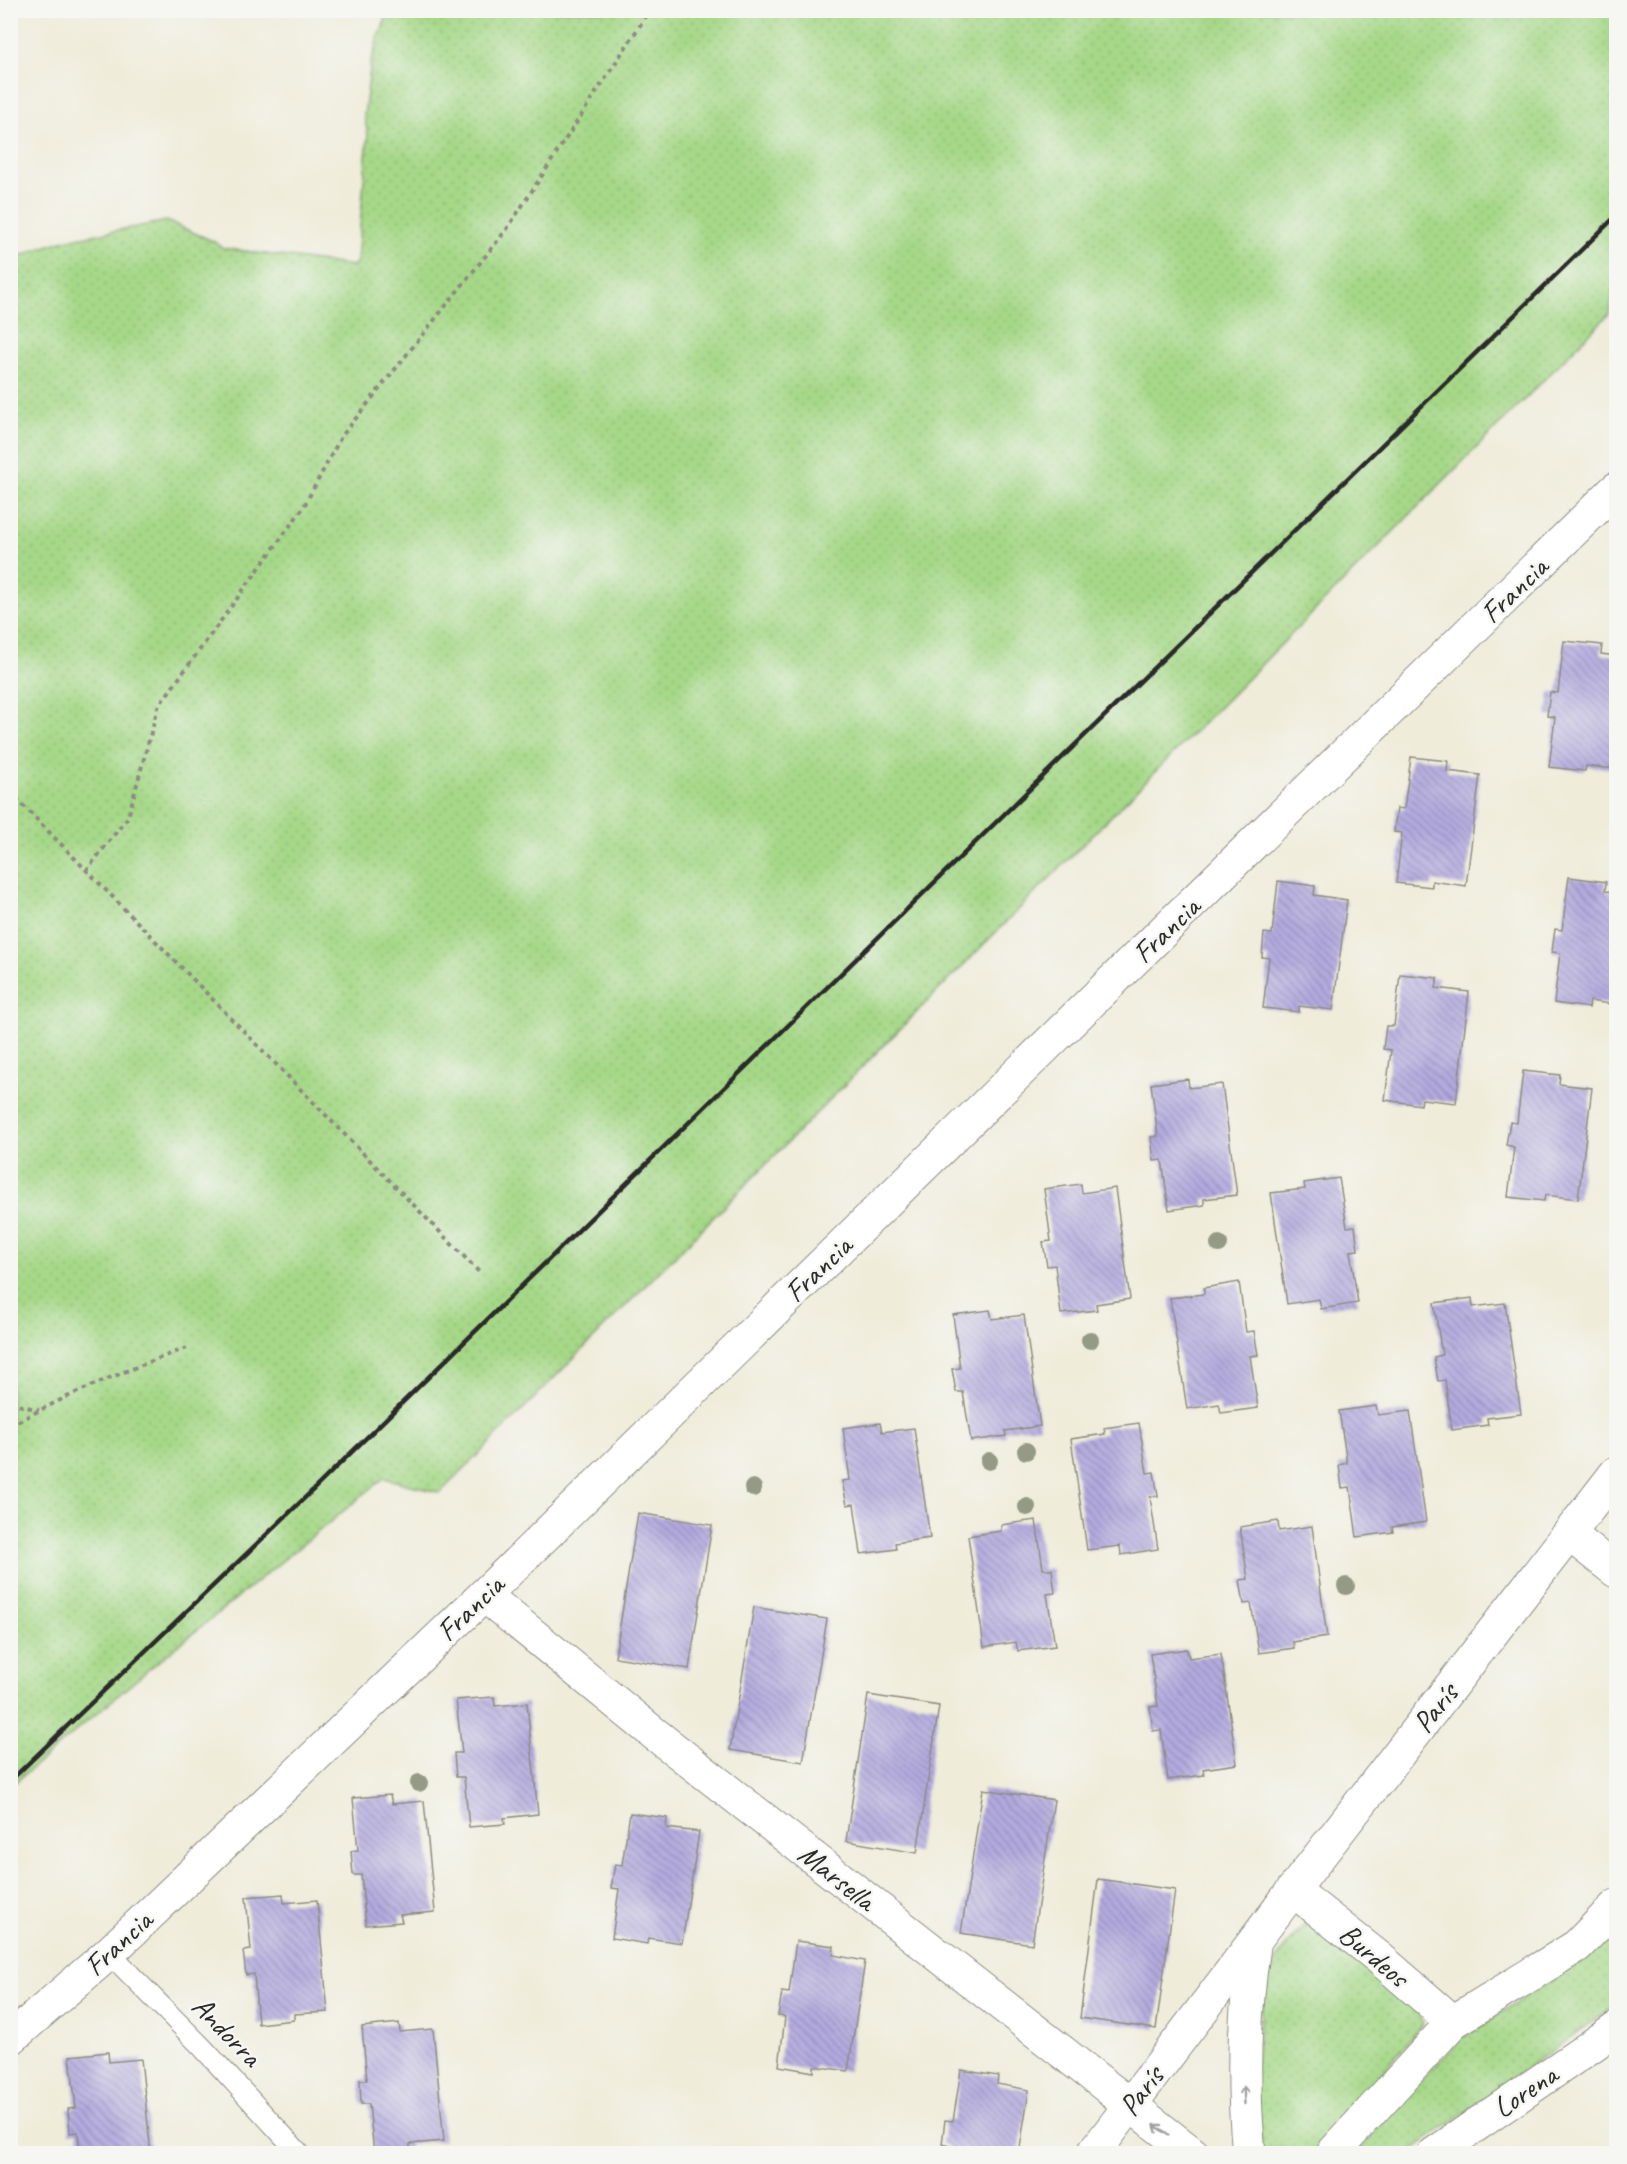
<svg xmlns="http://www.w3.org/2000/svg" width="1627" height="2164" font-family="Caveat,sans-serif">
	<defs>
		<pattern id="grass-dots" width="8" height="8" patternUnits="userSpaceOnUse" patternTransform="scale(1.5)"><rect width="8" height="8" fill="#a6d888"/><path d="M2 2h.1M6 6h.1" fill="none" stroke="#8fba76" stroke-width="1.8" stroke-linecap="round"/></pattern>
		<pattern id="building-back-hatch" width="6" height="6" patternUnits="userSpaceOnUse" patternTransform="scale(1.5)"><rect width="6" height="6" fill="#b3abdf"/><path d="M-1 5l2 2M0 0l6 6M5-1l2 2" fill="none" stroke="#928bb5"/></pattern>
	</defs>
	<rect width="100%" height="100%" fill="#f6f6f2"/>
	<filter id="ink" filterUnits="userSpaceOnUse"><feTurbulence type="fractalNoise" baseFrequency=".0167" numOctaves="2"/><feDisplacementMap in="SourceGraphic" scale="12" xChannelSelector="R" yChannelSelector="G"/><feConvolveMatrix kernelMatrix="1 2 1 2 8 2 1 2 1" color-interpolation-filters="sRGB"/></filter>
	<filter id="wash" filterUnits="userSpaceOnUse"><feTurbulence type="fractalNoise" baseFrequency=".008" numOctaves="4" result="noise"/><feDisplacementMap in="SourceGraphic" scale="24" xChannelSelector="R" yChannelSelector="G"/><feGaussianBlur stdDeviation="1.35" result="paint"/><feColorMatrix in="noise" values="0 0 0 0 0 0 0 0 0 0 0 0 0 0 0 0 0 1.4 0 .05"/><feComposite in="paint" operator="in"/></filter>
	<g filter="url(#wash)">
		<rect width="100%" height="100%" fill="#efecda"/>
		<!-- grass -->
		<g fill="url(#grass-dots)" stroke="#68825a" stroke-width="1.5">
			<path d="M388,11h1228v263l-7,40 -1169,1179 -56,-15 -236,192 -137,116v-1527l50,-18 106,-20 48,21 8,6 131,18 3,-5 11,-126 -4,-20 7,-53 5,-15 1,-11 5,-6z"/>
			<path d="M1306,1922l109,82 8,20 -106,129 -55,1 -8,-82 11,-91 15,-27z"/>
			<path d="M1616,1930v75l-208,148 -61,1 117,-117 128,-83z"/>
		</g>
		<g id="blocks">
			<!-- building -->
			<g fill="url(#building-back-hatch)">
				<path d="M1564,641l38,4 -1,9 15,2v113l-30,-3 -1,5 -36,-4 6,-50 -8,-1 3,-24 8,1z"/>
				<path d="M1411,757l37,4 -1,10 33,4 -14,111 -34,-5v6l-36,-4 6,-50 -8,-1 3,-24 7,1z"/>
				<path d="M1569,877l37,5 -1,9 11,1v113l-26,-4 -1,7 -35,-5 6,-50 -8,-1 3,-23 7,1z"/>
				<path d="M1278,881l37,5 -1,9 33,5 -14,110 -34,-4v6l-36,-4 6,-50 -7,-1 2,-24 8,1z"/>
				<path d="M1400,974l38,4 -2,10 33,4 -13,111 -34,-4 -1,6 -36,-5 6,-50 -8,-1 3,-23h8z"/>
				<path d="M1523,1071l37,4 -1,9 33,4 -14,111 -33,-4 -1,6 -36,-4 6,-50 -8,-2 4,-23 7,1z"/>
				<path d="M1188,1079l1,9 33,-4 15,111 -33,4v6l-35,5 -7,-50 -8,1 -3,-24 7,-1 -7,-52z"/>
				<path d="M1339,1178l8,49 8,-1 3,24 -8,1 8,52 -37,6 -2,-10 -32,5 -16,-111 34,-4 -1,-6z"/>
				<path d="M1081,1184l1,9 33,-5 15,111 -34,5 1,6 -36,4 -6,-49 -8,1 -4,-24 8,-1 -7,-52z"/>
				<path d="M1239,1282l7,50 8,-1 4,24 -8,1 8,52 -37,5 -2,-9 -32,5 -17,-111 34,-4v-6z"/>
				<path d="M1472,1298l1,9 32,-4 16,111 -34,4 1,7 -36,5 -7,-50 -7,1 -4,-24 8,-2 -8,-52z"/>
				<path d="M990,1310l2,9 32,-4 16,111 -35,5 1,5 -35,5 -8,-49h-7l-4,-23 8,-1 -7,-53z"/>
				<path d="M1376,1406l2,9 32,-4 16,111 -34,5 1,5 -36,5 -7,-50 -8,1 -3,-23 8,-2 -8,-52z"/>
				<path d="M880,1423l2,9 32,-4 16,110 -35,5 1,6 -35,5 -7,-50 -7,1 -5,-24 8,-1 -7,-52z"/>
				<path d="M1139,1423l8,50 7,-1 4,24 -8,1 8,52 -37,6 -1,-9 -33,4 -16,-111 34,-5 -1,-6z"/>
				<path d="M638,1513l74,12 -23,144 -74,-12z"/>
				<path d="M1036,1520l7,49h9l3,24 -8,1 8,52 -37,5 -2,-9 -32,5 -16,-111 33,-5v-6z"/>
				<path d="M1278,1521l1,10 33,-5 15,111 -34,5 1,6 -35,5 -8,-50 -7,1 -4,-24 8,-1 -8,-52z"/>
				<path d="M754,1607l73,12 -24,143 -73,-12z"/>
				<path d="M1187,1649l2,9 32,-4 16,110 -34,5 1,6 -36,5 -7,-50 -8,1 -3,-24 8,-1 -8,-52z"/>
				<path d="M868,1695l71,11 -22,147 -71,-12z"/>
				<path d="M494,1697l1,9 32,-3 11,111 -34,4 1,6 -36,3 -5,-50h-8l-2,-24h8l-6,-53z"/>
				<path d="M983,1789l71,11 -22,144 -71,-11z"/>
				<path d="M390,1795l2,9 32,-3 11,111 -35,3 2,7 -36,3 -5,-50h-8l-2,-24 7,-1 -5,-52z"/>
				<path d="M630,1813l37,5 -1,10 33,4 -17,111 -34,-5 -1,6 -35,-6 7,-49 -8,-1 4,-24 7,1z"/>
				<path d="M1098,1879l77,11 -19,139 -76,-11z"/>
				<path d="M283,1894l1,9 33,-3 11,112 -34,2v6l-36,4 -4,-50 -8,1 -3,-24 8,-1 -5,-53z"/>
				<path d="M796,1941l38,5 -1,9 32,6 -17,110 -34,-5v6l-35,-6 6,-49 -7,-1 4,-24 7,1z"/>
				<path d="M399,2023l1,9 33,-3 11,112 -34,3v6l-36,3 -5,-49h-8l-1,-24h7l-5,-53z"/>
				<path d="M108,2052l1,10 32,-3 10,95h-71l-2,-22 -8,1 -2,-24 8,-1 -6,-52z"/>
				<path d="M961,2070l37,6 -1,8 32,6 -10,64h-71l1,-8 -7,-2 3,-24 8,1z"/>
			</g>
		</g>
	</g>
	<g filter="url(#ink)">
		<use href="#blocks" fill-opacity="0" stroke="#8d8c82" stroke-width="1.5"/>
		<g fill="none" stroke-linecap="round" stroke-linejoin="round">
			<defs>
				<path id="service" d="M109,1953l93,94 98,107"/>
				<g id="minor">
					<path d="M1569,1534l47,37"/>
					<path d="M484,1595l167,136 542,423"/>
					<path d="M1293,1890l85,67 75,65 -121,132"/>
					<path d="M1453,2022l124,-76 39,-40"/>
					<path d="M1093,2154l200,-264 323,-417"/>
					<path d="M1249,2154c-7,-72 -6,-137 5,-208"/>
					<path d="M1434,2154l182,-125"/>
				</g>
				<path id="tertiary" d="M10,2039l99,-86 375,-358 1132,-1106"/>
			</defs>
			<!-- service casing -->
			<use href="#service" stroke="#8d8c82" stroke-width="22"/>
			<!-- minor casing -->
			<use href="#minor" stroke="#8d8c82" stroke-width="35"/>
			<!-- tertiary casing -->
			<use href="#tertiary" stroke="#8d8c82" stroke-width="35"/>
			<!-- path -->
			<g stroke="#8d8c82" stroke-width="4" stroke-dasharray="4.5 4.5" stroke-linecap="butt">
				<path d="M10,792l470,481"/>
				<path d="M86,871l42,-54 30,-110 145,-199 38,-71 166,-208 143,-219"/>
				<path d="M10,1403l29,7"/>
				<path d="M10,1426c58,-32 118,-57 180,-79"/>
			</g>
			<!-- service -->
			<use href="#service" stroke="#fff" stroke-width="20"/>
			<!-- minor -->
			<use href="#minor" stroke="#fff" stroke-width="33"/>
			<!-- tertiary -->
			<use href="#tertiary" stroke="#fff" stroke-width="33"/>
			<!-- rail -->
			<path stroke="#2b2b2b" stroke-width="4.5" d="M10,1781l304,-292 1302,-1273"/>
		</g>
		<!-- trees -->
		<g fill="#949a86">
			<circle cx="1219" cy="1244" r="9"/>
			<circle cx="1090" cy="1340" r="9"/>
			<circle cx="1026" cy="1451" r="9"/>
			<circle cx="989" cy="1461" r="9"/>
			<circle cx="753" cy="1488" r="9"/>
			<circle cx="1027" cy="1507" r="9"/>
			<circle cx="1346" cy="1586" r="9"/>
			<circle cx="419" cy="1783" r="9"/>
		</g>
		<!-- one-way arrows -->
		<defs><path id="oneway-shaft" d="M-6 0H5M1.5-3L5.5 0L1.5 3" fill="none" stroke-width="1.6" stroke-linecap="round" stroke-linejoin="round" transform="scale(1.5)"/></defs>
		<g stroke="#a0a0a0">
			<use href="#oneway-shaft" transform="translate(1244 2095) rotate(-93)"/>
			<use href="#oneway-shaft" transform="translate(1161 2130) rotate(-143)"/>
		</g>
	</g>
	<g text-anchor="middle" stroke-width="5" stroke-linejoin="round" paint-order="stroke">
		<!-- street labels -->
		<g font-size="30" fill="#2b2b2b" stroke="#f6f6f2">
			<text transform="translate(1514 590) rotate(-44)" y="10">Francia</text>
			<text transform="translate(1166 930) rotate(-44)" y="10">Francia</text>
			<text transform="translate(818 1269) rotate(-44)" y="10">Francia</text>
			<text transform="translate(470 1608) rotate(-44)" y="10">Francia</text>
			<text transform="translate(1435 1708) rotate(-52)" y="10">París</text>
			<text transform="translate(837 1877) rotate(38)" y="10">Marsella</text>
			<text transform="translate(118 1943) rotate(-43)" y="10">Francia</text>
			<text transform="translate(1374 1955) rotate(40)" y="10">Burdeos</text>
			<text transform="translate(227 2031) rotate(46)" y="10">Andorra</text>
			<text transform="translate(1141 2091) rotate(-53)" y="10">París</text>
			<text transform="translate(1525 2091) rotate(-34)" y="10">Lorena</text>
		</g>
	</g>
	<!-- margin -->
	<rect width="1627" height="2164" fill="none" stroke="#f6f6f2" stroke-width="36"/>
</svg>
